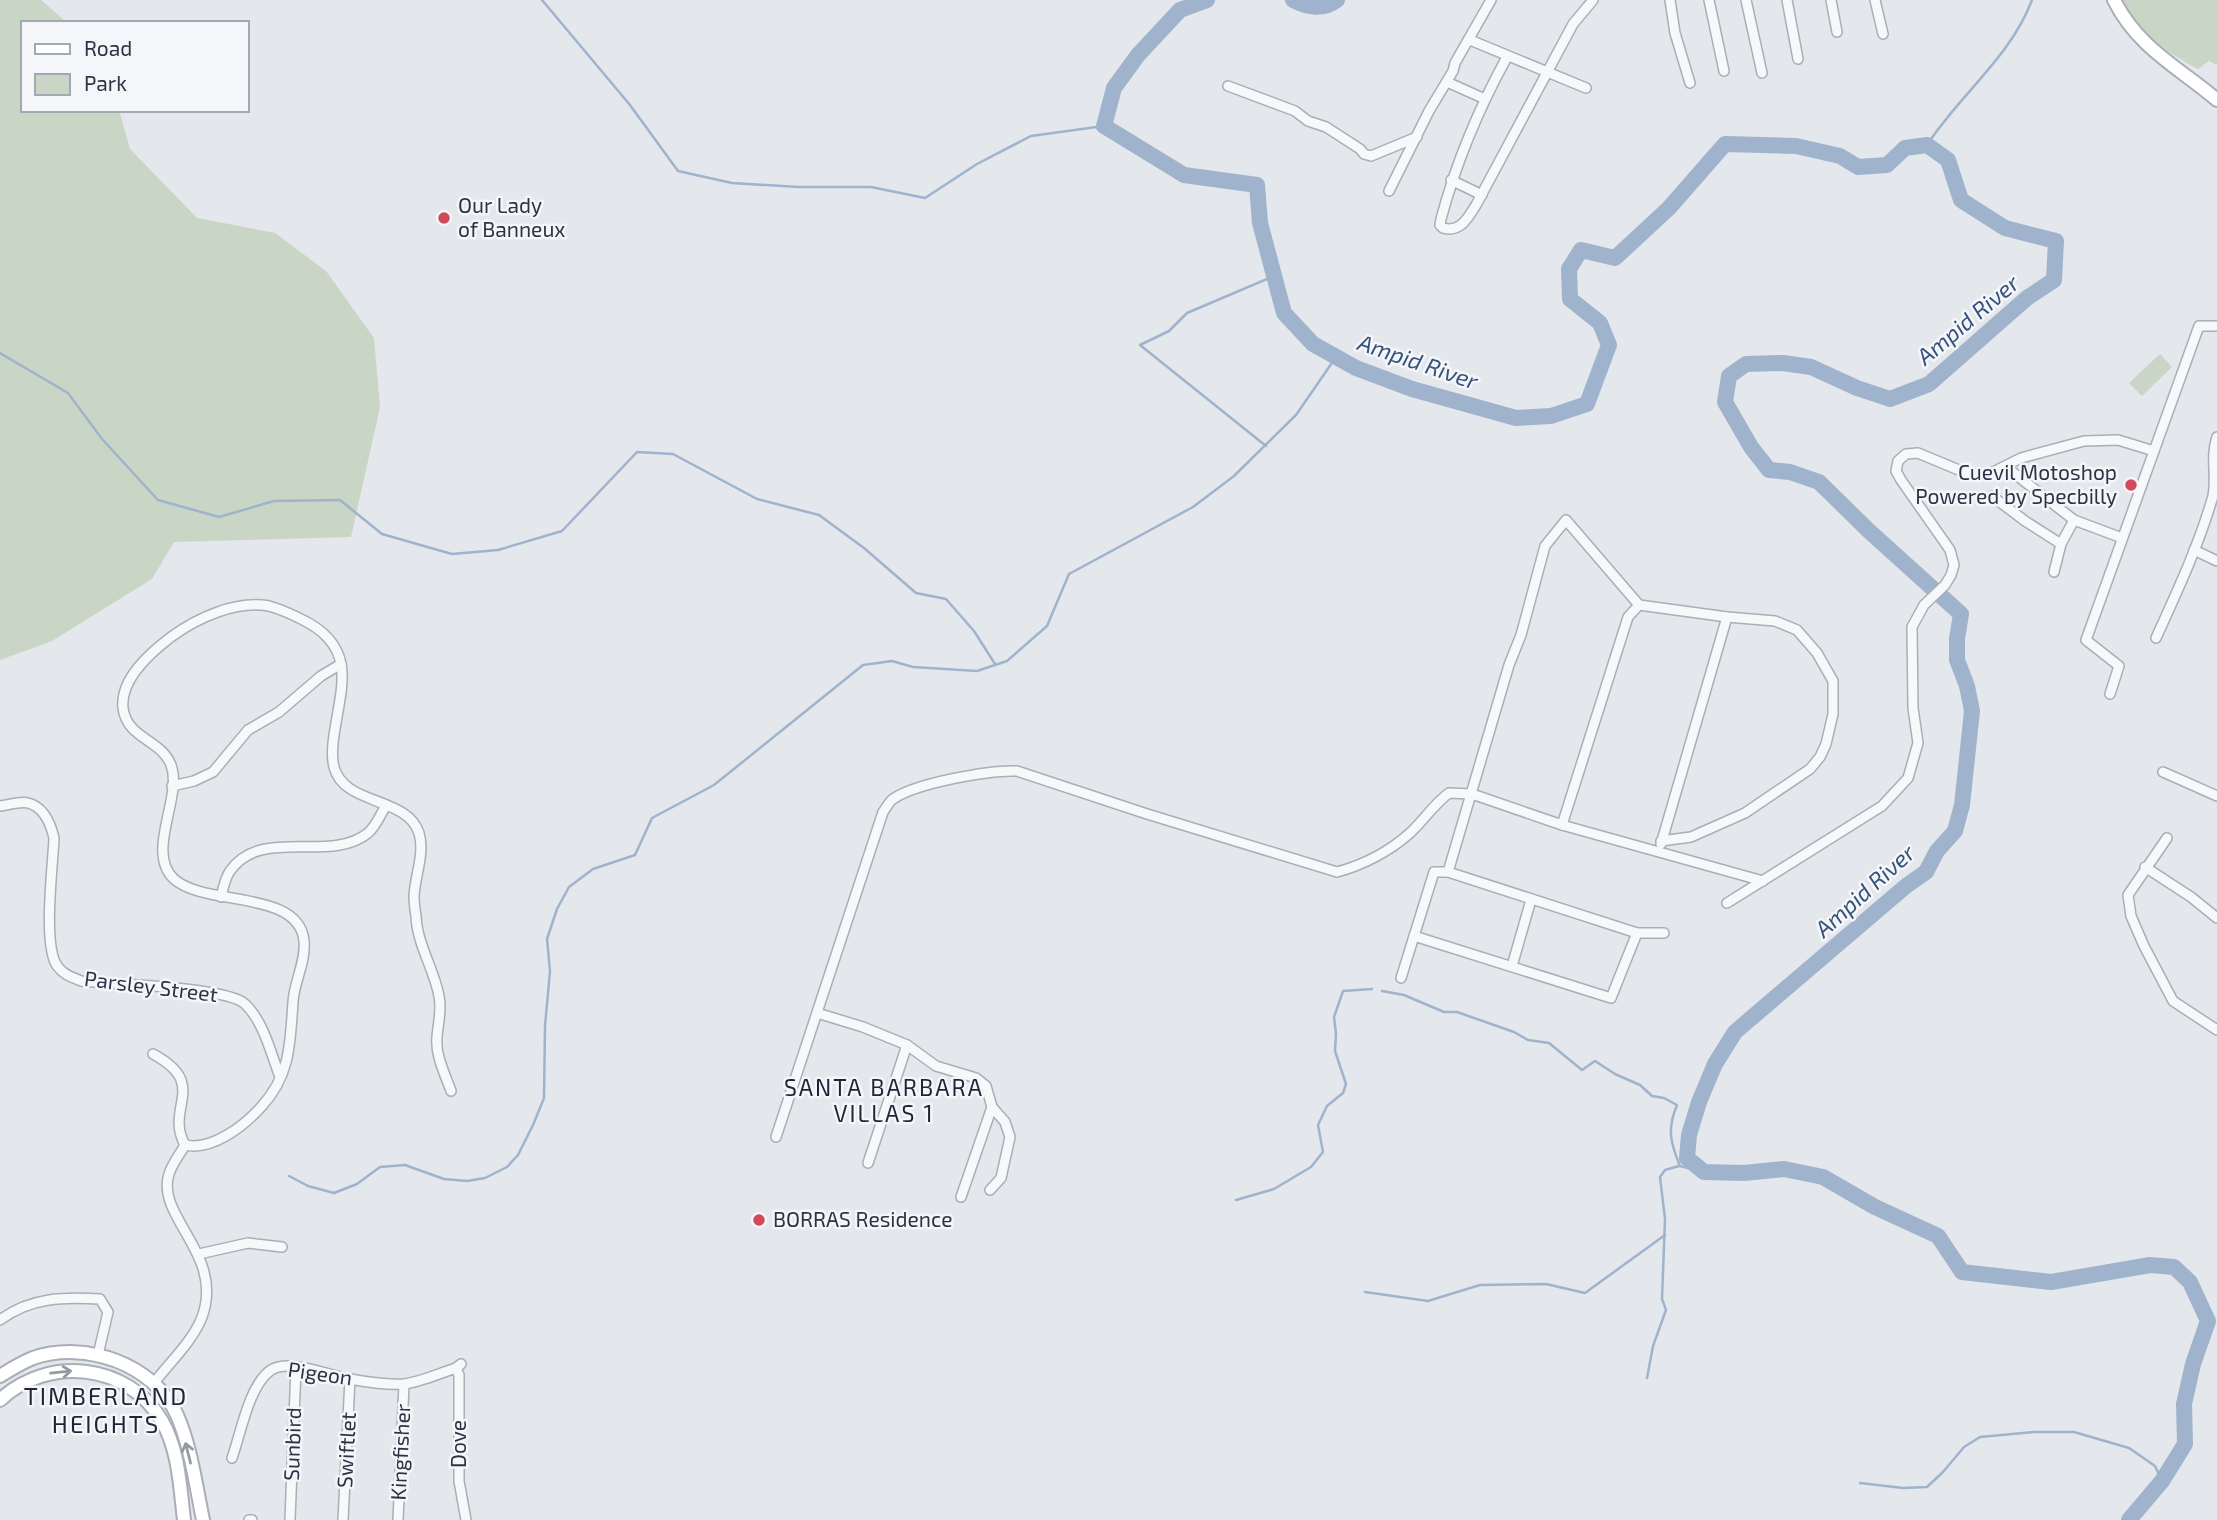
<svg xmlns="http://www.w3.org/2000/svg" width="2217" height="1520" font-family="'Exo 2',sans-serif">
	<rect width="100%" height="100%" fill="#e4e7ec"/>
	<!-- green -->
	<g fill="#c9d6c5">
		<path d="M0,0h41l26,23h-44v87h96l11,39 67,69 78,15 51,38 48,67 6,69 -29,130 -177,5 -22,37 -100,62 -52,19z"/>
		<path d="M2121,0h96v65l-8,-4 -11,8c-31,-16 -60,-38 -77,-69z"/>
		<path d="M2160,354l12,13 -30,29 -13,-13z"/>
	</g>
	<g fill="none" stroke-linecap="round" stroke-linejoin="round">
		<!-- stream -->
		<g stroke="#9fb4cc" stroke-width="2.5">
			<path d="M542,0l88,105 48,66 54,12 67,4h72l54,11 52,-34 54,-28 73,-10"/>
			<path d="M1927,145c33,-51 83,-87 105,-145"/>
			<path d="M0,353l68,40 34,46 56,61 61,17 55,-16 66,-1 42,34 70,20 46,-4 64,-19 75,-79 36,2 84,45 62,16 45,33 52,45 30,6 28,32 21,33"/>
			<path d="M1266,446l-126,-101 29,-14 18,-18 87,-37"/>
			<path d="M1382,991l22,4 40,17h13l57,20 14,8 21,3 33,27 13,-9 20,13 25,11 12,11 12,2 13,7c-10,24 -7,37 3,61l24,6"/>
			<path d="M289,1176l19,10 26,7 23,-9 23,-17 25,-2 39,14 23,2 18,-3 22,-11 11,-12 15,-30 11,-27 1,-72 5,-55 -3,-32 10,-30 12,-22 24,-18 42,-14 17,-37 62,-33 149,-120 29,-4 21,6 64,4 30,-10 40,-35 22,-52 124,-67 41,-31 62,-61 40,-58"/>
			<path d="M1236,1200l38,-11 37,-22 12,-15 -5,-27 9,-19 16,-13 3,-9 -11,-33 1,-17 -2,-17 9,-26 29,-2"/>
			<path d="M1365,1292l63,9 52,-16 66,-1 39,9 80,-58"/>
			<path d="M1647,1378l6,-32 13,-36 -4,-11 3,-80 -5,-42 5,-7 14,-4"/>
			<path d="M1860,1483l43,5 24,-1 16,-15 21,-25 16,-10 54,-5h40l55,16 26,18 7,15"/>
		</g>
		<!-- river -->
		<g stroke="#9fb4cc" stroke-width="16">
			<path d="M1207,0l-27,10 -42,45 -24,33 -10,38 80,49 73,10 3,38 24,90 29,31 43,24 56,21 104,29 35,-2 36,-12 22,-59 -9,-22 -30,-24 -1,-30 12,-19 34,8 54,-50 56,-64 71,2 44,10 18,11 29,-2 18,-17 22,-3 21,15 13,40 44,28 51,13 -2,39 -27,18 -98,86 -39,15 -33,-11 -46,-21 -28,-4 -37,1 -17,12 -4,26 26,45 18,23 21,2 29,10 50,49 92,83 -4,25v21l10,26 5,25 -10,94 -7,26 -18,20 -11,21 -20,14 -171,146 -20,32 -16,38 -10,33 -2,23 17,14 40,1 40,-4 39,8 52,30 63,29 24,36 89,10 99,-17 24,2 16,15 18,39 -15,43 -9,40 1,40 -23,37 -33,39"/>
			<path d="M1293,0c15,8 31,10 44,0"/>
		</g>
		<defs>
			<g id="street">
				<path d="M1670,0l5,33 15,50"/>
				<path d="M1709,0l15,71"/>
				<path d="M1746,0l16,73"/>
				<path d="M1787,0l11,59"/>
				<path d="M1831,0l6,32"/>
				<path d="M1875,0l8,34"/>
				<path d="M1470,40l116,48"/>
				<path d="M1507,57c-28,51 -51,106 -66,162l-1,6 3,3c17,5 25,-10 33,-23l97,-181 20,-24"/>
				<path d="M1447,82l38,17"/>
				<path d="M1228,86l67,25 13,10 18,6 34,22 4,5 7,2 46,-19"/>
				<path d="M1451,180l31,15"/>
				<path d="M1389,191l40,-80 24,-40 2,-8 36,-63"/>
				<path d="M2006,467l68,53"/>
				<path d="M1992,496l33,25 36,23"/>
				<path d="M2194,550l23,11"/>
				<path d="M2054,572l7,-28 13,-24 48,18"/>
				<path d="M2156,638c21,-46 43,-93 57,-142 4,-21 -3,-39 4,-59"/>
				<path d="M2110,694l9,-28 -33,-26 113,-314h18"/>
				<path d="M2163,772l54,24"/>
				<path d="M172,786l22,-5 19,-9 35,-42 31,-18 42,-36 20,-12"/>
				<path d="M0,806c8,-1 21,-5 28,-3 16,4 23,22 26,35 -1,27 -12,110 4,129 6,8 14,10 23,14 30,3 146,6 164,23 19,18 26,50 35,73"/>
				<path d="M1562,825l66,-208 11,-12"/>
				<path d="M2167,838l-39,57 3,21 13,30 29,55 44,29"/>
				<path d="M1661,844l66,-227"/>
				<path d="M2145,867l46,30 26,21"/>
				<path d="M1448,872l61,-207 12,-30 24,-89 21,-26 73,85 88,12 48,4 22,9 20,23 16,28v33l-7,30 -6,13 -10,12 -65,44 -54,24 -30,4"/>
				<path d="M221,897c2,-8 4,-19 9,-26 31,-45 100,-7 138,-38 8,-7 13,-19 18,-28"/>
				<path d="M1727,903l155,-97 26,-28 10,-35 -5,-35 -1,-81 12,-22 21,-20 6,-10 3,-10 -4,-15 -49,-70 -5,-9 2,-10 8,-7 12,-1 48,20 21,2 34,-17 63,-17 34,-1 36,11"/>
				<path d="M1414,936l197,62 26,-65"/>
				<path d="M1512,966l19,-66"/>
				<path d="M1401,978l33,-106h14l189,61h27"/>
				<path d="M817,1013l46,14 44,18 29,21 40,12 10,8 6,21 -31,90"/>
				<path d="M153,1054c57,31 11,53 32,91"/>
				<path d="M776,1137l107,-325c3,-4 6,-10 10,-13 23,-16 96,-29 124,-28l130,43 190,58c26,-7 53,-21 73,-39 14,-13 24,-29 39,-40l23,1 90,31 201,56"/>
				<path d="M185,1145c27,6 59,-19 77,-39 29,-32 28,-64 31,-104 1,-20 13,-40 11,-61 -5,-52 -99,-34 -130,-62 -29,-27 9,-82 -3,-114 -10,-26 -44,-26 -48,-57 -3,-29 27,-55 48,-71 26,-19 65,-37 98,-31 11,3 22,8 32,13 19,9 36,23 40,45 6,29 -14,76 -7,103 10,39 73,29 85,66 6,20 -4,43 -5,63 0,6 1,14 2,20 1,28 18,53 23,80 3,15 -1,27 -2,41 -2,18 8,37 14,54"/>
				<path d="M868,1163l39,-118"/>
				<path d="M990,1190l11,-12 9,-41 -5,-15 -13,-15"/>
				<path d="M199,1254l49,-11 34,4"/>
				<path d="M0,1320c31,-23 64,-23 100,-21l8,13 -10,43"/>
				<path d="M456,1368l3,7v106l7,39"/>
				<path d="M154,1383c15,-20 39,-42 48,-66 23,-63 -47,-100 -33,-143 3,-10 11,-20 16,-29"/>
				<path d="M232,1458c9,-25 17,-73 39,-88 18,-12 59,6 79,9 16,3 38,6 54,5 17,-2 36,-11 52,-16l5,-4"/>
				<path d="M249,1520h3"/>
				<path d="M290,1520l6,-153"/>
				<path d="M343,1520l7,-141"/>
				<path d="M398,1520l6,-136"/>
			</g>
			<g id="secondary">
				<path d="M2114,0c24,48 64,67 103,100"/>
				<path d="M0,1376c11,-7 21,-13 33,-18 52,-18 121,6 144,57 14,32 19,71 26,105"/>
				<path d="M0,1400c48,-45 128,-37 162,21 17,30 18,66 22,99"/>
			</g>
		</defs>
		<!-- street casing -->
		<use href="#street" stroke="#a9aeb7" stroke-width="12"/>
		<!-- secondary casing -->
		<use href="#secondary" stroke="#a9aeb7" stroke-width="16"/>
		<!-- street -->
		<use href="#street" stroke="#f7f8fa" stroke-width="9"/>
		<!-- secondary -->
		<use href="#secondary" stroke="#fff" stroke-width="12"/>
	</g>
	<!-- one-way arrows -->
	<defs><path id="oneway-shaft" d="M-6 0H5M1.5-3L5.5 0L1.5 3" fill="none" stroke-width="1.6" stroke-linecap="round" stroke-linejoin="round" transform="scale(1.75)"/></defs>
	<g stroke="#959aa2">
		<use href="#oneway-shaft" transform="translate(61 1372) rotate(-6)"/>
		<use href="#oneway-shaft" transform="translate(188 1453) rotate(-104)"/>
	</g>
	<!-- markers -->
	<g fill="#d1495b" stroke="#f4f6f9" stroke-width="2.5">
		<circle cx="444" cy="218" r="7"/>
		<circle cx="2131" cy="485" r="7"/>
		<circle cx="759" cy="1220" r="7"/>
	</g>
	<g text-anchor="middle" stroke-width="5" stroke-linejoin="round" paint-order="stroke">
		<!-- poi labels -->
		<g font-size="21" fill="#2b3445" stroke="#f4f6f9" text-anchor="start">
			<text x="458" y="213">Our Lady<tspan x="458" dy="24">of Banneux</tspan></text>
			<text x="2117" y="480" text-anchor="end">Cuevil Motoshop<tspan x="2117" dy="24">Powered by Specbilly</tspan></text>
			<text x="773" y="1227">BORRAS Residence</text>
		</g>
		<!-- street labels -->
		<g font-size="21" fill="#2b3445" stroke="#f4f6f9">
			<text transform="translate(151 987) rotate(7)" y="7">Parsley Street</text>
			<text transform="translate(320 1374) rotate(8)" y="7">Pigeon</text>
			<text transform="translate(293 1444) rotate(-88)" y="7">Sunbird</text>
			<text transform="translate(459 1444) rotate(-90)" y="7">Dove</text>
			<text transform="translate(347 1450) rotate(-87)" y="7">Swiftlet</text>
			<text transform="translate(401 1452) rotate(-87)" y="7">Kingfisher</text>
		</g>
		<!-- water labels -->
		<g font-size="23" font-style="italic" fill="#34527a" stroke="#f4f6f9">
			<text transform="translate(1968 320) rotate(-40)" y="8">Ampid River</text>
			<text transform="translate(1418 362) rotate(19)" y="8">Ampid River</text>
			<text transform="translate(1865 891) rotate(-42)" y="8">Ampid River</text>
		</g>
		<!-- neighbourhood labels -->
		<g font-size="23" letter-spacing="2" fill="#1d2536" stroke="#f4f6f9">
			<text x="884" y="1096">SANTA BARBARA<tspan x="884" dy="26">VILLAS 1</tspan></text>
		</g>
		<!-- quarter labels -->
		<g font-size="24" letter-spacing="2" fill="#1d2536" stroke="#f4f6f9">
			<text x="106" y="1405">TIMBERLAND<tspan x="106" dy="28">HEIGHTS</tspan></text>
		</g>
	</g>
	<!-- legend -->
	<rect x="21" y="21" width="228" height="91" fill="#f4f6f9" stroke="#a4a8b1" stroke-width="2"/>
	<rect x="35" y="44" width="35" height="10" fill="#ffffff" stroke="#a4a8b1" stroke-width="2"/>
	<text x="84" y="56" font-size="21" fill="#2b3445">Road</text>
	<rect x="35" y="74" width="35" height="21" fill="#c9d6c5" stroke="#a4a8b1" stroke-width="2"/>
	<text x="84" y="91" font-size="21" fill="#2b3445">Park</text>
</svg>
